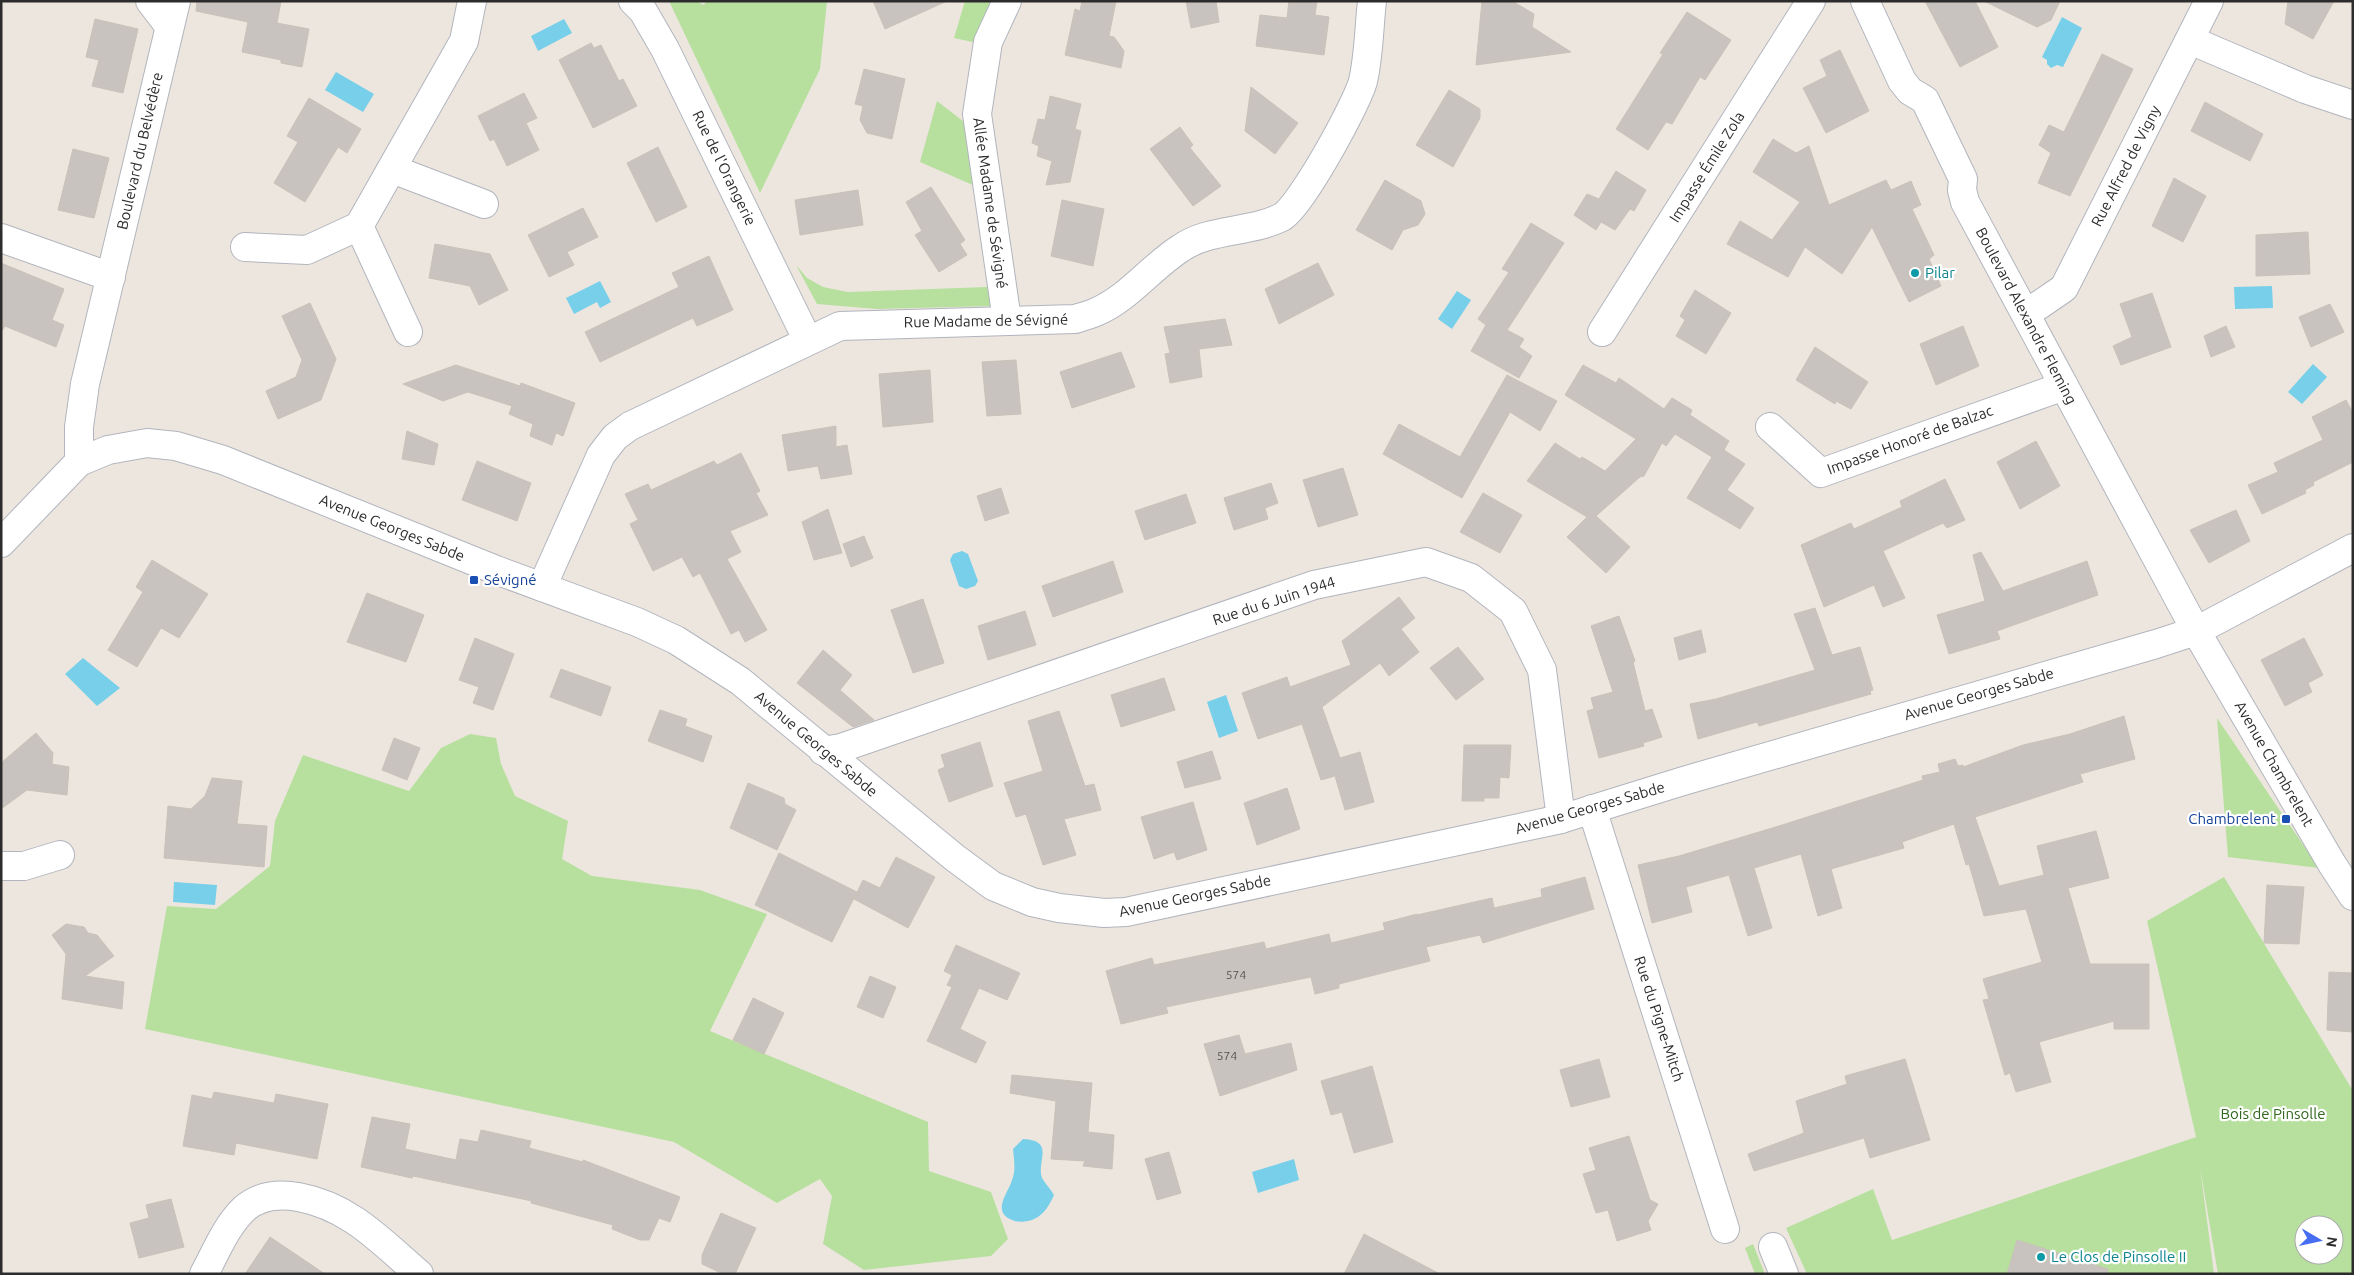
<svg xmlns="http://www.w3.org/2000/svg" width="2354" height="1275" font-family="Ubuntu,sans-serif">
	<rect width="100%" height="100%" fill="#ede6df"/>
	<!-- green -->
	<g fill="#b7e09e" fill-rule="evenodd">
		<path d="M669,1h27l8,4 2,-4h121l-7,68 -60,124z"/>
		<path d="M965,1h37l-25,42 -23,-5z"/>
		<path d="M937,101l31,24 7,61 -55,-24z"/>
		<path d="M796,265l11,13 16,9 25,5 139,-5 5,19 -115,3 -60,-5z"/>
		<path d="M2217,718l102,150 -91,-11z"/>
		<path d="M470,734l26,4 5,26 14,32 53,25 -6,38 30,17 108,14 67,24 -57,117 218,91 1,49 62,21 17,47 -17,17 -127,14 -41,-26 9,-48 -12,-17 -43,24 -103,-61 -529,-113 22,-123 49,3 54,-43 5,-45 28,-66 106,36 32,-43z"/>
		<path d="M2224,877l129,214v183h-135l-18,-107 14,107h-407l-21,-46 87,-39 19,51 304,-103 -49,-216zM2304,1225h30v30h-30z"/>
		<path d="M1753,1244l12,30h-10l-10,-26z"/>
	</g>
	<!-- water -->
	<g fill="#77cfe9">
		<path d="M2062,17l20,11 -19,39 -6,-2 -6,3 -4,-4v-4l-5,-3z"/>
		<path d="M564,19l8,14 -34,18 -7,-15z"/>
		<path d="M336,72l38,22 -11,18 -38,-22z"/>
		<path d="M600,281l11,21 -11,6 -3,-6 -23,12 -8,-16z"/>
		<path d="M2272,286l1,22 -38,1 -1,-22z"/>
		<path d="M1457,291l14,9 -19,29 -14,-10z"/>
		<path d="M2313,364l14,13 -25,27 -14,-12z"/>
		<path d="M962,551l6,3 10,27 -3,5 -9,3 -7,-3 -9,-26 3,-6z"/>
		<path d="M83,658l37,30 -23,18 -32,-32z"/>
		<path d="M1226,695l12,36 -19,7 -12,-36z"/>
		<path d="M174,882l43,3 -2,20 -42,-3z"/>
		<path d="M1023,1139c33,2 13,22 19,39 3,6 9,11 12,17 -4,9 -10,20 -20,24 -6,3 -16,4 -22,1 -21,-9 -4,-26 0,-40 4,-9 2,-21 1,-31z"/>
		<path d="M1294,1159l5,21 -41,13 -6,-21z"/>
	</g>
	<!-- building -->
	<g fill="#c8c3be" stroke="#c8c2b8">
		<path d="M197,1h84l-4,22 32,6 -7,38 -21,-4v-3l-39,-8 6,-30 -52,-11z"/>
		<path d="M873,1h74l-62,28z"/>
		<path d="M1082,1h34l-7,35 5,1 10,14 -3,17 -56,-13 10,-46 5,2z"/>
		<path d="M1186,1h30l3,21 -28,6z"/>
		<path d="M1289,1h28l-2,14 14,2 -5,38 -68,-9 4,-31 27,3z"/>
		<path d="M1482,1h30l22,13 -2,13 39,25 -95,13z"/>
		<path d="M1925,1h50l23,46 -38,20z"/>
		<path d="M1984,1h76l-9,19 -14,7z"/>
		<path d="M2288,1h46l-21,38 -28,-15z"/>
		<path d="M1687,12l44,28 -26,40 -5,-3 -28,47 -6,-2 -18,28 -32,-21 47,-75 -3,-1z"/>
		<path d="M95,19l43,10 -15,64 -31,-7 7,-26 -13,-3z"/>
		<path d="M591,43l3,5 7,-3 18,36 4,-2 14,27 -44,22 -34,-68z"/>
		<path d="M1840,50l29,61 -43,22 -23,-45 24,-12 -7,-16z"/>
		<path d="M2102,54l31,15 -63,127 -32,-13 13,-30 -12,-8 10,-20 15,7z"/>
		<path d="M864,69l41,10 -13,60 -25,-6 -7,-13 3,-14 -8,-2z"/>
		<path d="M1251,87l47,36 -23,31 -30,-23z"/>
		<path d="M1449,90l31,19v9l-27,49 -37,-22z"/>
		<path d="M524,93l13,25 -11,5 13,27 -32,16 -13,-27 -4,2 -12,-25z"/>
		<path d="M1050,96l31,8 -6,25 6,2 -11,51 -24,3 6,-24 -15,-5 2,-10 -7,-3 6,-24 7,1z"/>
		<path d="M309,98l52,31 -14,24 -9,-6 -33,55 -31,-19 24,-41 -11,-6z"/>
		<path d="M2205,102l58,32 -13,27 -59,-30z"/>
		<path d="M1180,127l13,18 -3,3 31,38 -28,20 -43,-57z"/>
		<path d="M1773,139l23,14 13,-7 20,59 57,-25 5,10 20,-9 10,24 -9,4 22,46 -5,4 12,27 -32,16 -37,-75 -30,47 -37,-27 -17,30 -61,-33 13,-23 32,19 28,-38 -47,-30z"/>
		<path d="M658,147l29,60 -31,15 -29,-59z"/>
		<path d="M73,149l36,9 -15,60 -36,-8z"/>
		<path d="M1616,171l30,19 -12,21 -4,-2 -15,21 -14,-8 -5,8 -22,-15 13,-21 12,5z"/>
		<path d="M2174,178l32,18 -23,46 -31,-16z"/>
		<path d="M1385,180l36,21 4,13 -7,11 -15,5 -11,20 -36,-20z"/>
		<path d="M931,187l34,53 -5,4 7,11 -28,17 -24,-37 7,-4 -16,-29z"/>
		<path d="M858,190l5,35 -63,10 -5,-35z"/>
		<path d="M1062,200l42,9 -11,57 -42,-10z"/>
		<path d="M583,208l15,29 -31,15 7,13 -25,12 -21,-42z"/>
		<path d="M1531,223l33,20 -57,87 17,9 -5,8 13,9 -13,22 -48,-27 15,-26 -8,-6 31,-47 -7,-3z"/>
		<path d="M2308,232l2,42 -54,2v-41z"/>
		<path d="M435,244l55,10 18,36 -29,15 -9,-19 -41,-8z"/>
		<path d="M709,256l24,54 -36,16 -4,-8 -93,44 -15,-30 94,-45 -7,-14z"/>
		<path d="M1,263l63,26 -12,31 12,5 -8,22 -51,-21 -4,6z"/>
		<path d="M1318,263l16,32 -55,29 -14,-35z"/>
		<path d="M1695,290l36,23 -25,41 -30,-18 9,-16 -5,-4z"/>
		<path d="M2152,293l19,54 -50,18 -8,-19 19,-9 -12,-33z"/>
		<path d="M310,303l26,56 -15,41 -43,19 -12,-28 30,-14 6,-17 -20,-44z"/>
		<path d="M2330,304l14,28 -33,15 -12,-30z"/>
		<path d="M1225,319l7,26 -33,4 3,28 -32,6 -5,-29 5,-1 -6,-26z"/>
		<path d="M1963,326l16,40 -43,19 -16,-41z"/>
		<path d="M2226,326l9,21 -24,10 -7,-21z"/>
		<path d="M1815,347l53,35 -17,27 -15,-8 -1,3 -39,-24z"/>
		<path d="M1121,352l14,35 -63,21 -12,-36z"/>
		<path d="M1016,360l5,54 -34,2 -5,-54z"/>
		<path d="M456,365l64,21 1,-3 54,20 -12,33 -7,-3 -4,12 -22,-9 3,-12 -24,-10 3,-8 -44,-14 -25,9 -40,-17z"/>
		<path d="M1583,365l33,18 3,-5 45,31 8,-11 20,12 -2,5 39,26 -5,9 21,14 -18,26 27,18 -14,21 -53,-31 25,-41 -37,-23 -9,12 -4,-3 -18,33 -4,1 -44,39 34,31 -24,26 -39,-36 20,-20 -60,-36 28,-38 25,16 2,-2 23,14 31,-32 -71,-44z"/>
		<path d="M930,370l3,52 -50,5 -4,-53z"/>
		<path d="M1507,375l50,26 -17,30 -30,-19 -48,86 -79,-44 16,-30 61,33z"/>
		<path d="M2346,400l7,13v49l-40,20 1,3 -9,5 1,3 -44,21 -14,-29 30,-13 -4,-9 49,-23 -11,-23z"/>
		<path d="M836,426v21l11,-2 5,29 -31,5 -3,-13 -30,5 -6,-36z"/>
		<path d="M407,431l31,13 -4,21 -32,-6z"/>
		<path d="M2036,441l24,45 -40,23 -23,-47z"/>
		<path d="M741,453l19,38 -4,2 12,22 -38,16 11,21 -14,7 40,71 -22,12 -6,-12 -8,4 -31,-61 -7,4 -11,-20 -29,14 -23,-47 8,-4 -13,-26 23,-10 3,6 63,-29 3,4z"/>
		<path d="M477,461l54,22 -14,38 -55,-21z"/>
		<path d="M1343,468l15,47 -40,12 -15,-47z"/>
		<path d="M1945,479l20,41 -18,8 -4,-5 -60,28 22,47 -22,9 -9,-22 -50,22 -23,-62 50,-22 3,6 48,-22 -2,-6z"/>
		<path d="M1271,483l7,20 -13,5 3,11 -34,11 -10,-32z"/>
		<path d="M1001,488l8,25 -24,8 -8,-25z"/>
		<path d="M1483,493l39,22 -22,38 -40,-21z"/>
		<path d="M1186,494l10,29 -51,17 -10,-29z"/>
		<path d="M828,509l14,44 -28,7 -12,-38z"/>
		<path d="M2236,510l14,31 -41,22 -19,-33z"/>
		<path d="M864,536l9,22 -22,9 -8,-23z"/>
		<path d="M1981,552l22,39 84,-30 11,34 -101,36 3,8 -51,15 -12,-39 48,-14 -12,-46z"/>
		<path d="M152,560l56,34 -29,44 -18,-10 -24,39 -29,-17 35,-58 -7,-5z"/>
		<path d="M1113,561l10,31 -70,25 -11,-31z"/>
		<path d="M367,593l57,22 -18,47 -59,-20z"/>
		<path d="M1399,597l16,21 -14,11 18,23 -30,24 -9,-13 -58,44 18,51 20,-6 14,50 -29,8 -10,-34 -14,4 -19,-56 -44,15 -16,-46 45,-16 3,10 61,-22 -9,-24z"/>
		<path d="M923,599l21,64 -31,10 -22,-63z"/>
		<path d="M1815,608l17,47 28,-8 13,43 -3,1 1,3 -112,32 -2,-4 -59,17 -8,-35 26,-5 99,-29 -21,-56z"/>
		<path d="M1025,611l11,34 -48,15 -10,-34z"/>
		<path d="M1619,616l16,45 -2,1 12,49 7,-2 10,28 -19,6 1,3 -45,12 -12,-47 7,-2 -3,-11 22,-6 -22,-66z"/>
		<path d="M1701,630l5,22 -27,8 -5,-22z"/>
		<path d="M475,638l39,16 -21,56 -20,-7 6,-16 -20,-7z"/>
		<path d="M2304,638l19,37 -15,8 4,9 -27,14 -24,-46z"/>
		<path d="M1458,647l26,32 -28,21 -26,-32z"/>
		<path d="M823,650l29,25 -12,15 34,30 -21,7 -56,-44z"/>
		<path d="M561,669l50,18 -10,29 -51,-19z"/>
		<path d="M1164,678l11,32 -54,17 -10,-32z"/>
		<path d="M660,710l27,9 -2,7 27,10 -9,26 -55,-21z"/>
		<path d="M1059,711l26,75 9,-2 7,26 -37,9 12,36 -33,10 -17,-51 -10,3 -12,-34 39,-12 -15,-50z"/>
		<path d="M2124,716l11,43 -55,15 3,8 -108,35 24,69 45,-11 -7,-29 59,-15 13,47 -41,10 22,76h59v65h-35v-8l-75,21 12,40 -35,10 -6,-19 -5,2 -22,-75 6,-1 -6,-20 59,-17 -16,-53 -42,7 -15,-52 -3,1 -12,-41 -52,18 2,6 -73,21 11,39 -24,8 -17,-62 -47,14 18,60 -24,8 -19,-61 -43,12 6,25 -40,11 -14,-58 41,-9 100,-30 144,-46 -1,-4 18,-4 -2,-8 17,-5 3,7 5,-1v2l60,-22 47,-11z"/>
		<path d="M36,733l17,20 -1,11 17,3 -2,28 -40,-5 -26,19v-46z"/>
		<path d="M394,738l26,10 -13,32 -25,-10z"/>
		<path d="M980,742l13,44 -44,16 -11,-32 7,-3 -4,-12z"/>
		<path d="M1464,745h47l-2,33 -9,-1 -1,21h-15v3h-22z"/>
		<path d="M1212,751l9,28 -36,9 -8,-26z"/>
		<path d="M212,778l30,3 -5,43 30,2 -3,41 -100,-9 4,-52 23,3 14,-13z"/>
		<path d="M748,783l36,15 1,6 11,6 -19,40 -47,-22z"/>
		<path d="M1287,788l13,41 -43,16 -13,-42z"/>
		<path d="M1193,802l14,48 -30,10 -3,-8 -20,7 -13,-42z"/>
		<path d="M779,853l78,39 -25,50 -77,-37z"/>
		<path d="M896,857l39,20 -27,51 -54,-29 9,-19 17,8z"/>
		<path d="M1585,877l9,32 -111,34 -3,-8 -54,12 4,14 -91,23v4l-24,6 -4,-17 -145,30 2,6 -47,11 -15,-53 46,-13 2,7 110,-23 2,7 63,-15 2,9 54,-13 -2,-7 34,-9v1l75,-17 2,10 48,-11 -1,-8z"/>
		<path d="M2267,885l37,2 -5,57 -35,-1z"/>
		<path d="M66,924l18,3 4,6 9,2 17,21 -29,20 39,6 -2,27 -60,-10 4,-45 -14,-19z"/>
		<path d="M956,945l64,28 -13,27 -28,-12 -19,41 26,13 -10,21 -49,-22 25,-54 -5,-2 5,-10 -8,-4z"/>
		<path d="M2329,972l24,1v59l-26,-2z"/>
		<path d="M870,976l26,11 -13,31 -26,-11z"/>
		<path d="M753,998l31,15 -20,41 -31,-14z"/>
		<path d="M1239,1035l6,19 46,-11 6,27 -77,26 -16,-52z"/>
		<path d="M1599,1059l11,38 -39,10 -11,-37z"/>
		<path d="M1905,1059l25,81 -60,18 -6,-20 -110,33 -6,-17 56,-21 -8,-32 51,-17 -2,-8z"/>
		<path d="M1372,1066l21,76 -39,11 -12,-41 -11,3 -10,-34z"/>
		<path d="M1012,1075l80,8 -4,49 26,3 -2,34 -29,-3 2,-5 -34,-2 5,-58 -46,-8z"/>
		<path d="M214,1092l60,11 2,-9 52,10 -11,55 -81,-16 -2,12 -51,-9 9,-51 20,4z"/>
		<path d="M372,1117l38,7 -5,25 51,11 4,-21 18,3 3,-12 50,11 -2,7 54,14v-2l97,37 -10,25 -11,-4 -10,22h-9l-28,-11 1,-4 -82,-22 1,-2 -119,-25 -1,2 -51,-11z"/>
		<path d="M1629,1136l21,64 8,4 -10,17 3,9 -34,11 -9,-31 -12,3 -13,-39 13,-4 -7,-22z"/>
		<path d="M1169,1152l12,41 -24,7 -12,-41z"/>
		<path d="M171,1199l13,48 -45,11 -9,-35 19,-5 -3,-13z"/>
		<path d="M721,1213l35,15 -21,46h-12l-21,-10v-9z"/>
		<path d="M1364,1234l76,40h-96z"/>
		<path d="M270,1237l55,37h-80z"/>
		<path d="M2017,1240l91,29 -1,5h-100z"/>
	</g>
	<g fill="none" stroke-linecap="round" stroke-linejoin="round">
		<defs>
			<g id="minor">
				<path d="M150,1l19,25"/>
				<path d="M633,1l10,10 22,38 143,292"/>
				<path d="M1007,1l-19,41 -11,72 30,206"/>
				<path d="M1865,1l37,80 8,10 15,9 38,79 -1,11 3,12 231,429 136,233 21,32"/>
				<path d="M2190,40l115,49 48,16"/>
				<path d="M392,169l92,35"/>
				<path d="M359,226l49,106"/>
				<path d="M1,238l110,39"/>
				<path d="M245,247l62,3 52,-24 105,-185 8,-40"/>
				<path d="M2026,314l38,-26 145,-287"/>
				<path d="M1602,332l209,-331"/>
				<path d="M1770,427l51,46 243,-87"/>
				<path d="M79,462v-35l6,-43 91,-383"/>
				<path d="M1,543l78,-81 29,-12 39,-7 29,3 47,14 273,110 141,52 39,18 64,41 215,177 38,28 39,16 27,6 45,5 22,-1 435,-93 119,-37 476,-138 40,-13 157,-83"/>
				<path d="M542,587l59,-132 14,-18 15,-11 210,-100 235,-7c7,-2 14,-4 21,-7 33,-14 55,-45 85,-64 29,-20 70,-15 101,-31 19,-11 75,-113 81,-136 6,-26 6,-54 9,-80"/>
				<path d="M823,751l18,-3 473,-163 112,-23 45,16 42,33 29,59 19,149"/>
				<path d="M1592,809l133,420"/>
				<path d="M1,866h23l36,-11"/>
				<path d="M1773,1247l11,27"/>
				<path d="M204,1274c12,-22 22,-48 40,-65 30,-27 81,-8 110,11 23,15 44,36 65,54"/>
			</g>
		</defs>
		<!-- minor casing -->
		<use href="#minor" stroke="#b2b5be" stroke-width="30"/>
		<!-- minor -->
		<use href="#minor" stroke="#fff" stroke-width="28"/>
	</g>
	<!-- markers -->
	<g fill="#0f9aa8" stroke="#fff" stroke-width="2">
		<circle cx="1915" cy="273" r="5"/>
		<circle cx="2041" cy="1257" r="5"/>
	</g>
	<g fill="#1a4fb4" stroke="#fff" stroke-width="2">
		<rect x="469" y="575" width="10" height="10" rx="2.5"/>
		<rect x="2281" y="814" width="10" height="10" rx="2.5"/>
	</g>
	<g text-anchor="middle" stroke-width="4.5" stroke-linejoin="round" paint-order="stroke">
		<!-- number labels -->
		<g font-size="12" fill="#535250">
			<text x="1236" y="979">574</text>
			<text x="1227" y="1060">574</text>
		</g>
		<!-- street labels -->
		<g font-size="15" fill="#2c2c2c" stroke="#fff">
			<text transform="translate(140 151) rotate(-77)" y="5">Boulevard du Belvédère</text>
			<text transform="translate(2126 166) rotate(-63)" y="5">Rue Alfred de Vigny</text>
			<text transform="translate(1707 167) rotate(-58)" y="5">Impasse Émile Zola</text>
			<text transform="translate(724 168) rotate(64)" y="5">Rue de l'Orangerie</text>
			<text transform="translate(990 203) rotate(82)" y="5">Allée Madame de Sévigné</text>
			<text transform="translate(2026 316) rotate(62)" y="5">Boulevard Alexandre Fleming</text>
			<text transform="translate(986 321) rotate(-1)" y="5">Rue Madame de Sévigné</text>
			<text transform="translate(1910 440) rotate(-20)" y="5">Impasse Honoré de Balzac</text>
			<text transform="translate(392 528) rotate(22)" y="5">Avenue Georges Sabde</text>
			<text transform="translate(1274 601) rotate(-18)" y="5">Rue du 6 Juin 1944</text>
			<text transform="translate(1979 694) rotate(-16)" y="5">Avenue Georges Sabde</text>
			<text transform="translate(816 744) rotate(40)" y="5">Avenue Georges Sabde</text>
			<text transform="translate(2274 764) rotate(60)" y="5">Avenue Chambrelent</text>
			<text transform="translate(1590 808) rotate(-16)" y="5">Avenue Georges Sabde</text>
			<text transform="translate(1195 896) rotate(-12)" y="5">Avenue Georges Sabde</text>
			<text transform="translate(1659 1019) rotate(72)" y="5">Rue du Pigne-Mitch</text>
		</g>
		<!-- culture labels -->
		<g font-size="15" fill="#0d838f" stroke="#fff" text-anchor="start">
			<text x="1925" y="278">Pilar</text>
			<text x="2051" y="1262">Le Clos de Pinsolle II</text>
		</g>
		<!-- transit labels -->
		<g font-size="15" fill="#164399" stroke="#fff" text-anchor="start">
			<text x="484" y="585">Sévigné</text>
			<text x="2276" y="824" text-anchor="end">Chambrelent</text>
		</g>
		<!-- park labels -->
		<g font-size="15" fill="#30661e" stroke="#fff">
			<text x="2273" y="1119">Bois de Pinsolle</text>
		</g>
	</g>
	<!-- border -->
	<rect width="2354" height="1275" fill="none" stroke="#2c2c2c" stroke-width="5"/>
	<!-- north arrow -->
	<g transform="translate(2319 1240) rotate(99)"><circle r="24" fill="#ffffff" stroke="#ababab"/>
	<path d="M0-4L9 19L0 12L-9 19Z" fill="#476df1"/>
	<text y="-8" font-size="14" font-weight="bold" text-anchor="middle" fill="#2c2c2c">N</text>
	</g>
</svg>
